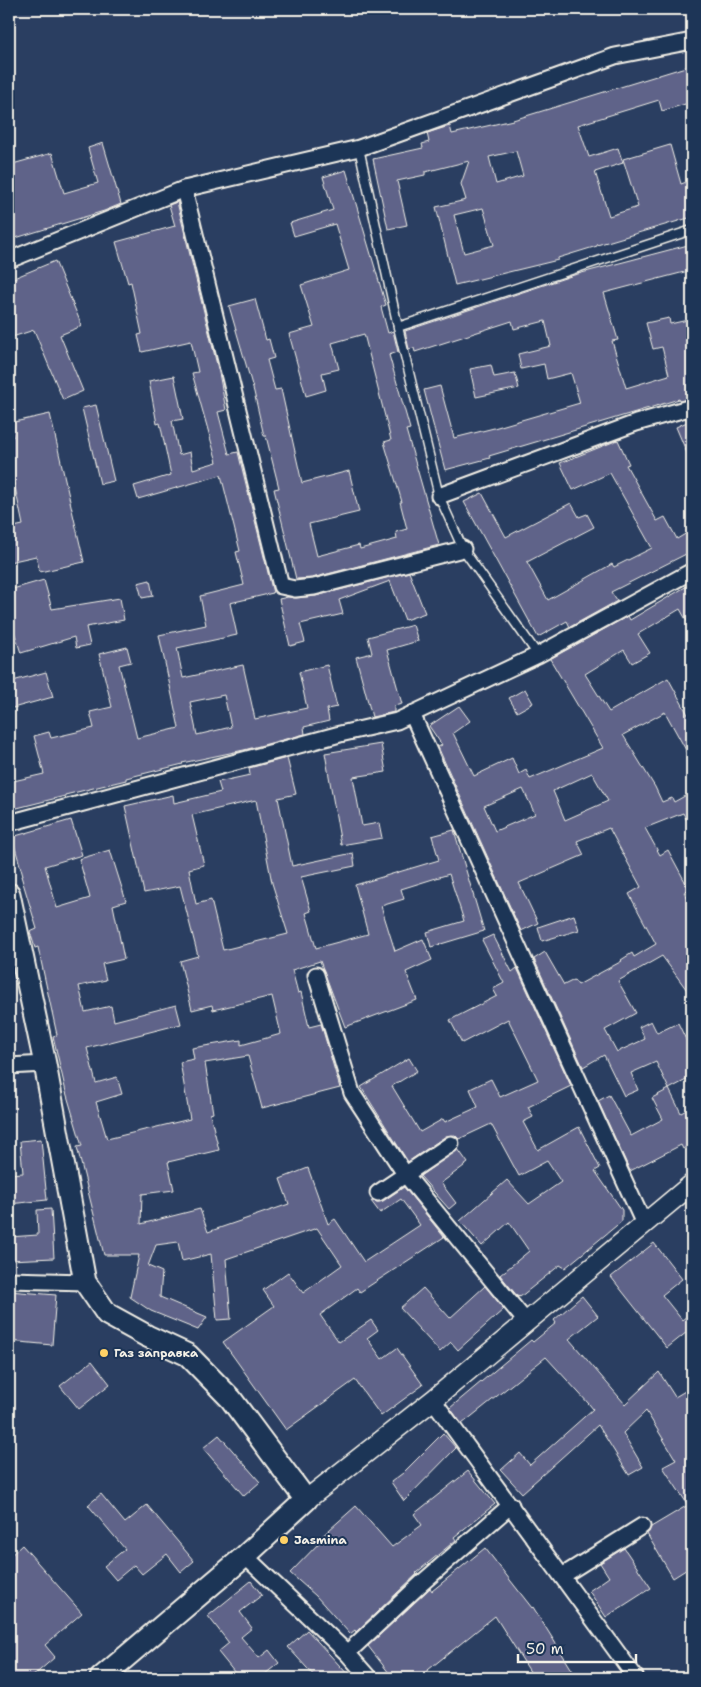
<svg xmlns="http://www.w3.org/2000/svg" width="701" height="1687" font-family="'Shantell Sans',sans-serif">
	<rect width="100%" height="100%" fill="#2a3e61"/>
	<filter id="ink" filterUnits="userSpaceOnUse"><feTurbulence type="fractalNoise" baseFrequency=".02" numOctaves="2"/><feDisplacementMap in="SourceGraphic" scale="10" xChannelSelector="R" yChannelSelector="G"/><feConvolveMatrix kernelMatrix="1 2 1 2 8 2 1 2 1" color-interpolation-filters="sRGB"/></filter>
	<g filter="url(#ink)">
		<!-- building -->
		<g fill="#5e6389" stroke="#f4f1e8" fill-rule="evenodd">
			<path d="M692,65v37l-30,9 -3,-11 -81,25 11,32 29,-9 5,15 -28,9 14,44 29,-9 -15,-48 47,-14 11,39 11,-4v37l-95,28v1l-39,12v2l-103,25 -19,-78 30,-7 -5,-16 8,-23 -44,11v3l-28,6 10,44 -19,4 -15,-70 50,-11 -1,-4 7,-2 -2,-9 16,-5 7,-2 2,8 61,-14zM516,151l7,25 -27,8 -7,-27zM483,208l11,37 -30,8 -10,-38z"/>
			<path d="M103,143l18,61 -17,7 -95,29v-75l43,-12 12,40 34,-10 -10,-35z"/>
			<path d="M346,170l40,135 -5,2 7,26 5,-2 5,21 -9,3 21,74 -4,1 33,115 -127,33 -16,1 -22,-90 5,-1 -13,-52h-2l-10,-44 -25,-86 26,-7 11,41 3,-1 5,19 -7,2 8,30 6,-1 21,94 47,-12 10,41 -50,12 8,32 42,-11 1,4 37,-10 -1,-7 11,-3 -7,-27h2l-18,-60 7,-2 -27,-106 -32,9 7,26 -17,4 4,17 -20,6 -17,-62 25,-7 -13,-42 48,-15 -14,-46 -41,12 -4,-13 43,-13 -10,-33z"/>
			<path d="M177,202l42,171 7,37 -8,2 11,42 9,-2 35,141 -43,10 7,32 -60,13 6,30 60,-13 12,54 52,-11 -8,-36 28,-7 10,42 -10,2 2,12 -25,6 1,7 -61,16 -62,13 1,1 -57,14v2l-61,15v1l-56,14v-28l35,-8 -10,-38 15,-4 2,6 43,-10 -4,-16 22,-5 -13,-53 28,-7 4,15 -12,3 18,73 42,-10 -20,-93 47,-10 -6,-29 44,-11 -8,-33 4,-1 -19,-76 -83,24 -4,-13 37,-11 -11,-52 -3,1 -8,-43 25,-5 9,43 -11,2 7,34 11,-3 3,17 24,-7 -25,-89 6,-1 -7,-31 -49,11 -4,-17 4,-1 -11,-52 -3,1 -12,-41 59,-16 -6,-21zM224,695l7,32 -34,8 -7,-33z"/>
			<path d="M688,245l4,14v11l-88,23 14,47 -6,1 14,47 43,-13 -7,-28 -9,2 -7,-26 23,-5 1,6 22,-5v79l-12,3 -1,-2 -190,57 1,2 -45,12 -21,-80 16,-4 14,52 40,-10 86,-25 -9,-30 -24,6 -3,-15 -23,5 -3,-15 33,-8 -6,-25 -31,8 -2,-8 -97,31 -1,-4 -5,1 -4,-18 169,-56z"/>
			<path d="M55,261l27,65 -22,9 23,56 -20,9 -29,-70 -25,8v-58z"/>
			<path d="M491,365l3,12 21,-4 4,15 -43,9 -6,-28z"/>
			<path d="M96,405l18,76 -14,3 -18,-76z"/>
			<path d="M50,414l34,148 -44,10 -4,-16 -27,6v-34l14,-3 -11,-52 -3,1v-36l4,-1 -3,-14z"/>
			<path d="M692,417v48l-16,-38 11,-5 -1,-4z"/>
			<path d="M618,440l11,24 -3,1 31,56 8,-4 12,22 15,-9v21l-81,41 6,9 -47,26 -3,-6 -29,16 -74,-135 18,-9 24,44 65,-34 8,14 8,-3 7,13 -67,35 21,38 64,-36 2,3 38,-19 -42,-75 -37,17 -13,-27z"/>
			<path d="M409,572l16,41 -20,7 -15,-39 -51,19 4,14 -43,10 5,18 -15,4 -11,-47 9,-2 8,1 20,-2z"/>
			<path d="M44,580l8,29 68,-11 4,22 -38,7 4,18 -14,3 -2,-11 -53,16 -12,-37v-26z"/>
			<path d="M150,580l3,16 -11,2 -4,-15z"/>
			<path d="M692,583v47l-12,-21 -42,25 12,19 -18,10 -8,-13 -39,24 24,38 59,-34 24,44v39l-27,-49 -42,23 32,52 7,15 10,-4 2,4 18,-10v38l-9,-17 -38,15 15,27 8,-5 21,39 -5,3 8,15v90l-30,-41 -44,25 18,32 -31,17 12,22 28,-13 -6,-12 12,-6 6,12 21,-10 14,29v25l-23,12 -13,-27 -25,11 7,17 -14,6 -20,-41 -21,12 -49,-108 11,-7 19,33 10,-5 4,5 44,-24 -1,-1 11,-7 2,4 22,-13 -27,-50 12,-7 -32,-59 -32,13 7,14 -65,28 19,40 -17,8 -83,-184 4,-2 -13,-19 30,-20 11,15 -17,12 21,43 38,-18 7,16 7,-4 4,9 73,-31 -53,-89 78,-43 2,4zM592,773l16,28 -43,19 -12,-29zM523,789l12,25 -40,17 -11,-25z"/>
			<path d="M413,625l5,16 -31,9 15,54 -8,2v6l-22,5 -16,-60 16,-4 -4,-16z"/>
			<path d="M46,672l7,25 -44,12v-27z"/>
			<path d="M525,689l8,14 -16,9 -8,-14z"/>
			<path d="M381,744l5,28 -33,5 9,49 17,-3 3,15 -41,7 -16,-92z"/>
			<path d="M287,758l9,36 -18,4 14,68 61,-13 2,13 -54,11 10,34 -5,2 10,35 52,-14 -13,-49 84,-25 -7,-24 22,-6 30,101 -53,16 -4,-15 37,-11 -15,-47 -48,15 3,10 -23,7 14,45 28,-12 9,21 -26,12 11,28 -72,27 -25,-66 -28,9 6,23 3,-1 8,35 12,-3 19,64 -78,20 -14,-52 -43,7 8,50 -3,1 9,36 -51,12 6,28 -32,4 -1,30 59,-15 8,23 81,-28 -9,-25 28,-11 20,56 7,-5 29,43 56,-37 -19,-26 -21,14 -9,-12 7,1 5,-1 21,-14 40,50 -84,55 -3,-4 -37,27 19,27 32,-22 7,10 -11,8 15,21 15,-11 26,37 -42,31 -26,-36 -69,50 -63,-88 51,-36 -11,-16 25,-18 15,21 39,-28 -25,-37 -91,31 5,60 -14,1 -6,-66 -29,7 -4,-19 -22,3 -8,21 14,6 -2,25 47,20 -9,13 -47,-19 -21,-14 9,-42h-35l-27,-108 5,-1 -16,-54 -13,-56 4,-1 -19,-88 -3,1 -5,-16 7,-3 -16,-53h2l-11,-39 59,-17 11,35 -37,11 12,42 33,-10 -11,-39 31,-9 16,51 -13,4 11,54 -22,5 4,16 -27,6 6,26 26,-6 3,15 62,-16 5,19 -94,24 9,35 21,-6 5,17 -26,8 11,37 83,-20 -10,-57 14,-3 -2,-11 49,-8v5l40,-11 -9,-38 -59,14 -1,-5 -20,5 -12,-49 18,-5 -18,-70 -36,7 -19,-87 48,-11 1,8 47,-11 -3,-10 32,-7 -1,-7zM256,800l16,83 16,51 -65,16 -12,-50 -15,4 -7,-35 15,-4 -12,-50z"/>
			<path d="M574,915l5,15 -37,11 -4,-14z"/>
			<path d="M493,935l19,37 5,-4 54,118 -43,21 5,10 -10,5 15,28 41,-23 21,41 -5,3 27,39v11l-57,47 -5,-3 -40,32 -1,-1 -1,1 -18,-22 29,-24 -20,-29 -27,24 -22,-25 47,-41 22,24 32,-22 -14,-21 -28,15 -28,-52 -32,15 -4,-4 -9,1 -38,26 -47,-75 48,-29 8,13 -25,15 28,46 23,-13 2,3 33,-15 -8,-18 21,-10 9,18 38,-17 -30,-61 -46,24 -12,-23 47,-24 -4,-7 11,-6 -22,-43z"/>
			<path d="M669,1089l12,24 11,-6v37l-9,5 -2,-4 -51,26 -32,-70 11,-6 22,41 32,-17 -11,-21z"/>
			<path d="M41,1139l6,61 -38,4v-30l14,-1 -3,-32z"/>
			<path d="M458,1149l10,14 -27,20 15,20 -7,6 -29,-33z"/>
			<path d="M51,1209l3,49 -45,2v-23l29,-2 -1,-25z"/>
			<path d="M654,1243l28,36 -20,16 20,25 10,-8v16l-25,20 -56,-71z"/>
			<path d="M485,1286l19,23 -46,41 -7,-8 -11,10 -40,-44 23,-20 27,30z"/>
			<path d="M9,1291l47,4 -4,50 -43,-4z"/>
			<path d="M582,1296l16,20 -29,23 56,65 34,-32 16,25 17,-10v179l-19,12 -26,-44 4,-7 37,-22 -25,-38 13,-7 -30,-49 -23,22 20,34 -14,8 -31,-50 -76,68 -21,-23 19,-17 10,12 63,-56 -4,-5 -43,-47 -84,67 -12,-16 81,-68 2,2 23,-19 -2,-3z"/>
			<path d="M92,1361l18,23 -31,25 -19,-23z"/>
			<path d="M443,1433l13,15 -52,53 -13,-19 12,-9z"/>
			<path d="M219,1435l41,47 -16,14 -41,-48z"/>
			<path d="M468,1471l27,33 -41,33 2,3 -40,33 1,1 -61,58 -1,-2 -5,4 -34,-38 -26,-23 32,-33 -2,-2 36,-32 36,41 30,-22 -8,-11z"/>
			<path d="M101,1494l24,29 22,-18 47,56 -13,11 -14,-18 -25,20 -8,-9 -18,15 -12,-14 21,-17 -37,-44z"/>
			<path d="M22,1545l60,68 -37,32 10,12 -24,21h-22v-121z"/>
			<path d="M485,1548l47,60 1,-1 41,66 -9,5h-31l-39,-62 -77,62h-25l-25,-32 62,-58 2,3z"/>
			<path d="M624,1548l27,40 -45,29 -17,-26 20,-14 -9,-14z"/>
			<path d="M251,1581l11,14 -22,17 12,16 -11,9 18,21 10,-8 10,13 -19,15h-21l-21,-26 11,-9 -21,-27z"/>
			<path d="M307,1630l44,48h-35l-28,-31z"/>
		</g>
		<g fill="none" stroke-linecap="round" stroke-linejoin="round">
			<defs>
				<g id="service">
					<path d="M359,148l39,179 41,169 24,53 75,106"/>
					<path d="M398,327l294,-97"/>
				</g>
				<g id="minor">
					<path d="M184,189l97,397 14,3 19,-2 149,-38"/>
					<path d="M9,260l175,-71 175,-41 256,-92 77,-15"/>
					<path d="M439,496l197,-73 56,-16"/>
					<path d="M412,714l232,510"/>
					<path d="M9,823l331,-89 57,-13 141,-66 154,-84"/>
					<path d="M316,975l36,118 53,81 122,149"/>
					<path d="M9,1066l36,-2"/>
					<path d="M378,1193l73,-49"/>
					<path d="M9,1280l76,2"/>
					<path d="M433,1400l203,278"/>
					<path d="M245,1556l102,97 22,25"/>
					<path d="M562,1576l80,-50"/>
					<path d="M347,1653l76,-71 88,-77"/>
				</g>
				<path id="tertiary" d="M306,1500l127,-100 259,-216"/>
				<path id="secondary" d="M9,894l36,170 40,218 22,32 40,22 41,19 43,44 75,101 -61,56 -144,122"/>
			</defs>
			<!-- service casing -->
			<use href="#service" stroke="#f4f1e8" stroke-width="11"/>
			<!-- minor casing -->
			<use href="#minor" stroke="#f4f1e8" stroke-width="19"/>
			<!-- tertiary casing -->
			<use href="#tertiary" stroke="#f4f1e8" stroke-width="22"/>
			<!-- secondary casing -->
			<use href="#secondary" stroke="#f4f1e8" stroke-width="25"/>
			<!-- service -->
			<use href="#service" stroke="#1d3557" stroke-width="8"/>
			<!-- minor -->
			<use href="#minor" stroke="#1d3557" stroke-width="15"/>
			<!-- tertiary -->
			<use href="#tertiary" stroke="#1d3557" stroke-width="19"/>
			<!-- secondary -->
			<use href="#secondary" stroke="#1d3557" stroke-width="21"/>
		</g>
	</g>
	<!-- markers -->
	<g fill="#ffd166" stroke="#1d3557" stroke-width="2">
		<circle cx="104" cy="1353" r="5"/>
		<circle cx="284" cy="1540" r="5"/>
	</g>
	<g text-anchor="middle" stroke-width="4" stroke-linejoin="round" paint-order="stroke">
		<!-- poi labels -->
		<g font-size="12" font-weight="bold" fill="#f4f1e8" stroke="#1d3557" text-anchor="start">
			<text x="114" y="1357">Газ заправка</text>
			<text x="294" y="1544">Jasmina</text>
		</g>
	</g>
	<!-- margin -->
	<rect width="701" height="1687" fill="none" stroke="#1d3557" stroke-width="30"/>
	<rect x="15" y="15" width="671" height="1657" fill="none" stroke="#f4f1e8" stroke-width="2" filter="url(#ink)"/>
	<!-- scale -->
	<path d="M518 1654v8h118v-8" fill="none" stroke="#f4f1e8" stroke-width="2.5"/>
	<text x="526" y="1654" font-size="15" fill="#f4f1e8" stroke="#1d3557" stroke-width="4" paint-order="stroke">50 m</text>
</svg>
